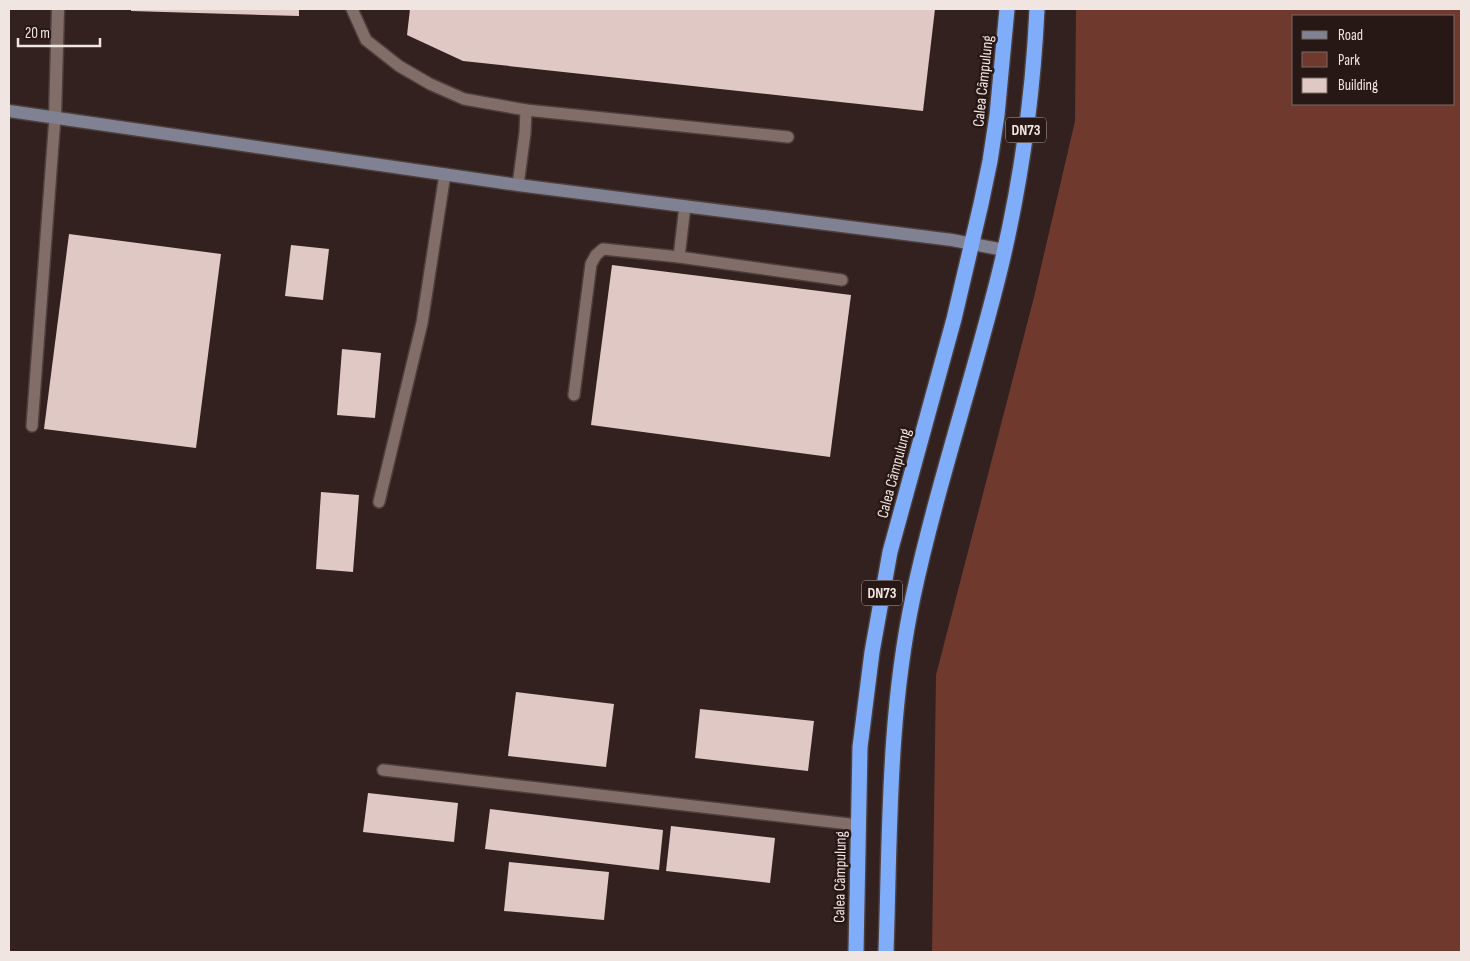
<svg xmlns="http://www.w3.org/2000/svg" width="1470" height="961" font-family="'Sofia Sans Condensed',sans-serif">
	<rect width="100%" height="100%" fill="#32211e"/>
	<!-- green -->
	<path fill="#6f392e" fill-rule="evenodd" d="M1076,9h385v943h-529l4,-277 98,-378 41,-176zM1294,16h160v88h-160z"/>
	<!-- building -->
	<g fill="#e0c9c4">
		<path d="M131,9h168v7l-168,-5z"/>
		<path d="M410,9h525l-12,102 -460,-50 -56,-26z"/>
		<path d="M69,234l152,20 -25,194 -152,-19z"/>
		<path d="M291,245l38,4 -6,51 -38,-4z"/>
		<path d="M612,265l239,30 -21,162 -239,-32z"/>
		<path d="M342,349l39,4 -6,65 -38,-3z"/>
		<path d="M321,492l38,3 -6,77 -37,-3z"/>
		<path d="M516,692l98,12 -8,63 -98,-11z"/>
		<path d="M700,709l114,12 -6,50 -113,-13z"/>
		<path d="M368,793l90,10 -4,39 -91,-10z"/>
		<path d="M490,809l173,21 -4,40 -174,-21z"/>
		<path d="M671,826l104,12 -5,45 -104,-12z"/>
		<path d="M509,862l100,10 -5,48 -100,-9z"/>
	</g>
	<g fill="none" stroke-linecap="round" stroke-linejoin="round">
		<defs>
			<g id="lane">
				<path d="M352,9l14,31 33,26 31,18 34,15 62,11 262,27"/>
				<path d="M518,185l7,-52 1,-23"/>
				<path d="M679,257l6,-51"/>
				<path d="M574,395l17,-131 5,-9 7,-6 76,8 163,23"/>
				<path d="M32,426l23,-309"/>
				<path d="M379,502l43,-179 23,-149"/>
				<path d="M383,770l475,55"/>
			</g>
			<path id="street" d="M55,117l3,-108"/>
			<path id="secondary" d="M9,111l509,74 434,55 52,10"/>
			<g id="highway">
				<path d="M856,952l4,-205 12,-95 18,-100 64,-233 27,-115 9,-43 7,-46 10,-106"/>
				<path d="M886,952c4,-119 2,-238 27,-355 24,-112 61,-220 88,-331 20,-84 32,-171 36,-257"/>
			</g>
		</defs>
		<!-- lane casing -->
		<use href="#lane" stroke="#4d3f3c" stroke-width="14"/>
		<!-- street casing -->
		<use href="#street" stroke="#4d3f3c" stroke-width="15"/>
		<!-- secondary casing -->
		<use href="#secondary" stroke="#4d3f3c" stroke-width="15"/>
		<!-- highway casing -->
		<use href="#highway" stroke="#4d3f3c" stroke-width="18"/>
		<!-- lane -->
		<use href="#lane" stroke="#826e69" stroke-width="11"/>
		<!-- street -->
		<use href="#street" stroke="#826e69" stroke-width="12"/>
		<!-- secondary -->
		<use href="#secondary" stroke="#818194" stroke-width="12"/>
		<!-- highway -->
		<use href="#highway" stroke="#80adfa" stroke-width="15"/>
	</g>
	<g text-anchor="middle" stroke-width="5" stroke-linejoin="round" paint-order="stroke">
		<!-- shield labels -->
		<g fill="#281815" stroke="#b5a8a4" stroke-width="1">
			<rect x="1006" y="117.5" width="40" height="25" rx="4"/>
			<rect x="862" y="580.5" width="40" height="25" rx="4"/>
		</g>
		<g font-size="15" font-weight="bold" fill="#f1e5e2">
			<text x="1026" y="135">DN73</text>
			<text x="882" y="598">DN73</text>
		</g>
		<!-- street labels -->
		<g font-size="16" fill="#f1e5e2" stroke="#281815">
			<text transform="translate(982 81) rotate(-84)" y="6">Calea Câmpulung</text>
			<text transform="translate(893 473) rotate(-75)" y="6">Calea Câmpulung</text>
			<text transform="translate(839 877) rotate(-89)" y="6">Calea Câmpulung</text>
		</g>
	</g>
	<!-- border -->
	<rect width="1470" height="961" fill="none" stroke="#f1e5e2" stroke-width="20"/>
	<!-- legend -->
	<rect x="1292" y="15" width="162" height="90" fill="#281815" stroke="#786a67"/>
	<rect x="1302" y="31" width="25" height="8" fill="#818194" stroke="#786a67"/>
	<text x="1338" y="40" font-size="15" fill="#f1e5e2">Road</text>
	<rect x="1302" y="52" width="25" height="15" fill="#6f392e" stroke="#786a67"/>
	<text x="1338" y="65" font-size="15" fill="#f1e5e2">Park</text>
	<rect x="1302" y="78" width="25" height="15" fill="#e0c9c4" stroke="#786a67"/>
	<text x="1338" y="90" font-size="15" fill="#f1e5e2">Building</text>
	<!-- scale -->
	<path d="M18 38v8h82v-8" fill="none" stroke="#f1e5e2" stroke-width="2.5"/>
	<text x="25" y="38" font-size="15" fill="#f1e5e2" stroke="#281815" stroke-width="4" paint-order="stroke">20 m</text>
</svg>
